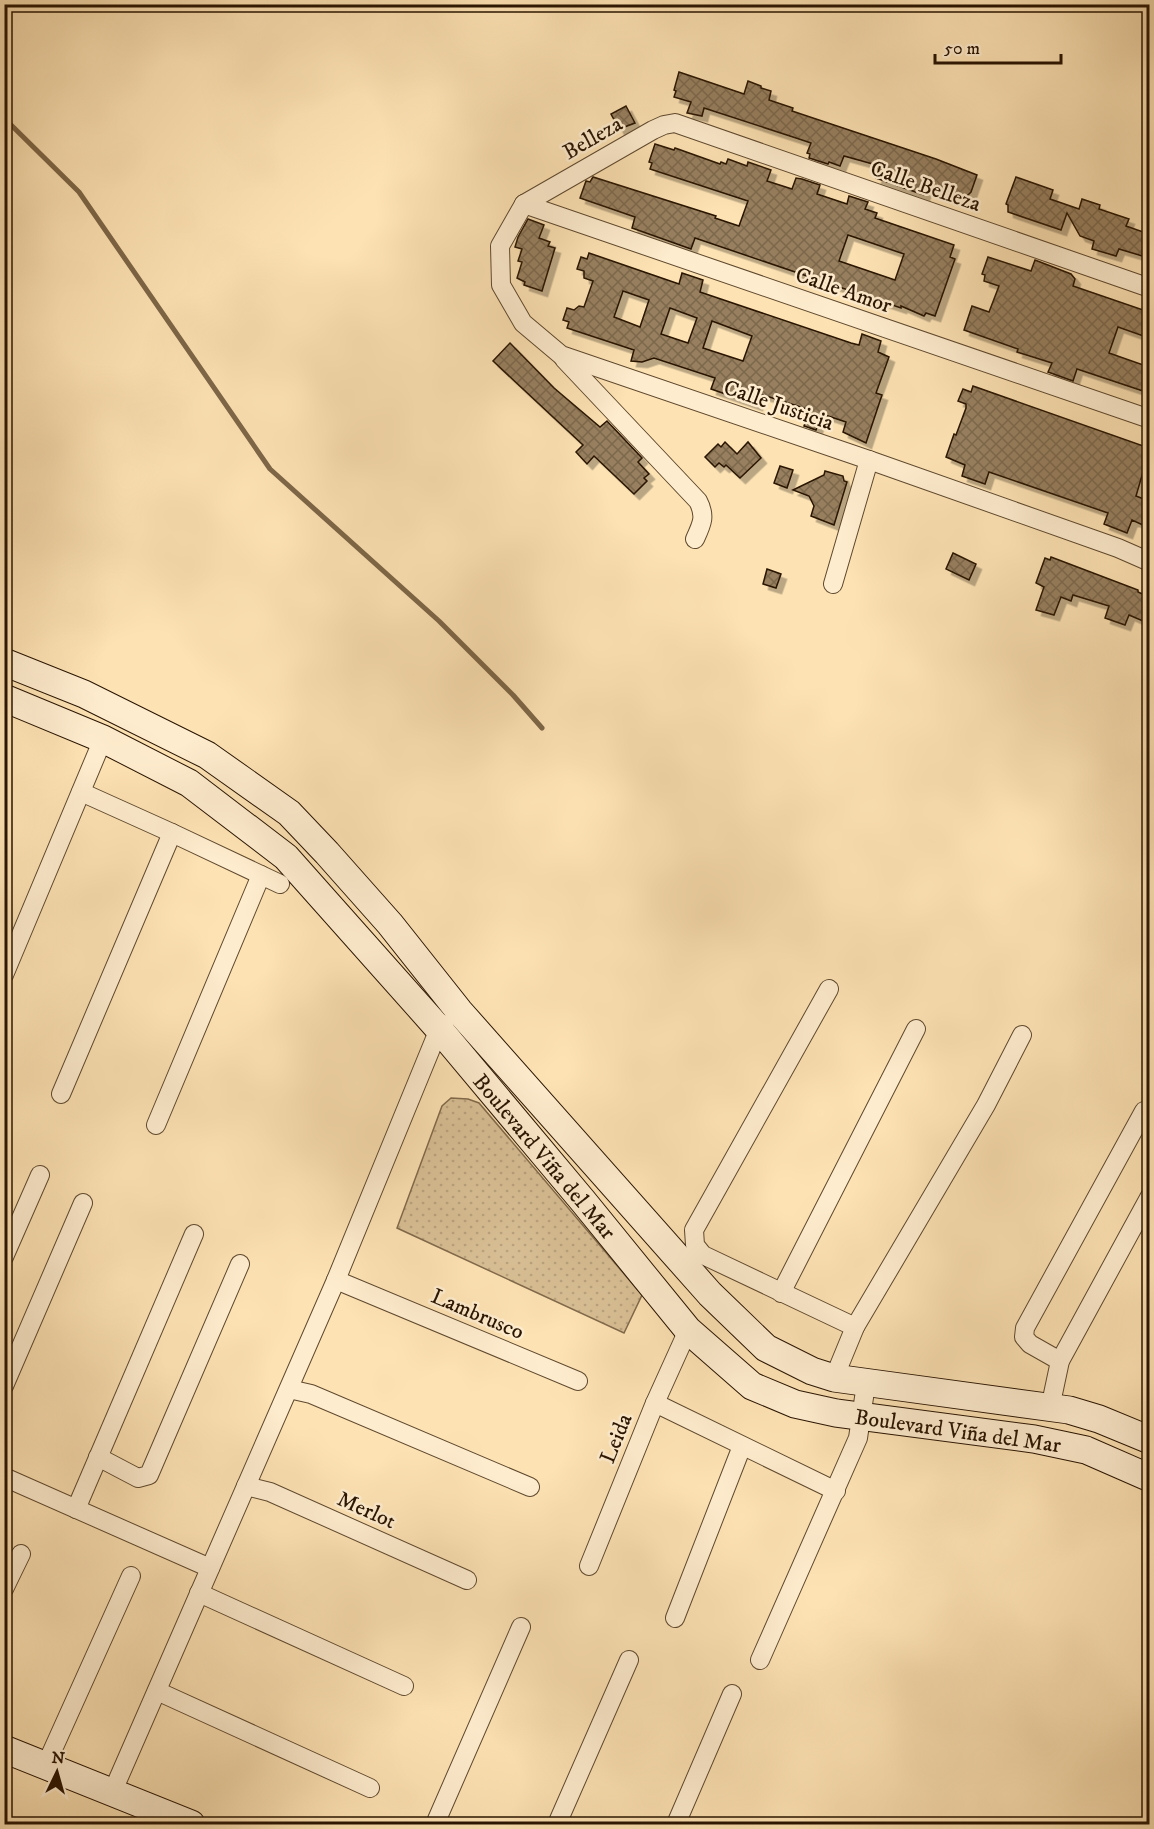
<svg xmlns="http://www.w3.org/2000/svg" width="1154" height="1829" font-family="'IM FELL DW Pica',serif">
	<defs>
		<pattern id="park-dots" width="8" height="8" patternUnits="userSpaceOnUse" patternTransform="scale(1.5)"><rect width="8" height="8" fill="#d9bf95"/><path d="M2 2h.1M6 6h.1" fill="none" stroke="#baa37f" stroke-width="1.8" stroke-linecap="round"/></pattern>
		<pattern id="building-cross-hatch" width="8" height="8" patternUnits="userSpaceOnUse" patternTransform="scale(1.5)"><rect width="8" height="8" fill="#977f5e"/><path d="M0 0l8 8M0 8l8-8" fill="none" stroke="#7b674b"/></pattern>
		<filter id="shadow"><feDropShadow dx="5.5" dy="5.5" stdDeviation="0" flood-color="#0004"/></filter>
	</defs>
	<rect width="100%" height="100%" fill="#fde2b3"/>
	<filter id="stains"><feTurbulence type="fractalNoise" baseFrequency=".00333" numOctaves="4"/><feColorMatrix values="0 0 0 0 .2 0 0 0 0 .09 0 0 0 0 .02 0 0 0 .5 -.17"/></filter>
	<radialGradient id="worn" r=".72"><stop offset=".6" stop-color="#630" stop-opacity="0"/><stop offset="1" stop-color="#630" stop-opacity=".3"/></radialGradient>
	<!-- park -->
	<path fill="url(#park-dots)" stroke="#816a4b" stroke-width="1.5" d="M451,1098l17,1 11,4 163,192 -18,38 -227,-105 45,-122z"/>
	<g fill="none" stroke-linecap="round" stroke-linejoin="round">
		<!-- stream -->
		<g stroke="#7d6647" stroke-width="5">
			<path d="M4,10l24,-6"/>
			<path d="M4,118l75,74 191,277 169,152 74,74 29,33"/>
		</g>
	</g>
	<!-- building -->
	<g fill="url(#building-cross-hatch)" stroke="#291401" stroke-width="1.5" fill-rule="evenodd" filter="url(#shadow)">
		<path d="M679,72l65,22 4,-13 13,5v2l10,3 -2,9 24,8 -1,3 144,48 41,16 -6,17 -5,5 -38,-13 -4,11 -48,-17 4,-12 -36,-10 -4,10 -11,-4 -1,2 -19,-6 1,-4 -3,-1 4,-10 -18,-6 -89,-29 -2,8 -15,-3 4,-11 -17,-5 2,-6 -2,-1z"/>
		<path d="M626,106l9,17 -16,6 -8,-15z"/>
		<path d="M655,144l19,6 1,-2 45,16 1,-2 5,2 2,-5 19,7 1,-4 23,8 -4,11 25,8 4,-11 6,1 18,6 -3,9 30,10 2,-8 19,6 -3,7 12,4 -2,5 79,27 -4,12 5,2 -20,57 -9,-3 -2,3 -23,-10v2l-206,-70 -4,11 -59,-21 3,-11 -55,-19 6,-17 4,1 3,-5 123,39 -1,2 24,8 9,-25 -98,-32 2,-6 -3,-1zM848,235l56,19 -9,26 -56,-19z"/>
		<path d="M1016,177l37,13 -3,9 29,10 3,-10 18,6 -1,4 30,10 -3,7 23,8v24l-30,-9 -3,7 -24,-7 2,-8 -14,-5 -13,-23 -6,17 -53,-18v-7l-2,-1z"/>
		<path d="M528,219l16,6 -5,13 11,4 -2,4 7,2 -13,43 -18,-6 1,-3 -8,-4 5,-16 -4,-1 4,-12 -7,-2 3,-10z"/>
		<path d="M589,253l90,31 3,-11 21,7 -3,12 151,51 8,2 3,-11 19,7 -3,11 11,5 -13,36 6,2 -16,48 -23,-11 3,-10 -24,-8 -6,16 -12,-4 6,-16 -50,-16 -3,11 -46,-16 4,-11 -61,-20 -12,4 -11,-1 3,-11 -67,-22 2,-6 -6,-2 4,-12 7,2 5,-4 5,1 9,-26 -9,-3v-7l-7,-2 4,-12 6,2zM623,291l26,9 -9,27 -26,-10zM670,308l27,10 -9,25 -27,-9zM712,321l40,15 -9,25 -40,-13z"/>
		<path d="M988,257l43,14 4,-11 36,14 4,5 -2,7 76,26v26l-31,-11 -9,26 40,14v20l-4,-2 -2,6 -66,-22 -4,12 -25,-9 4,-9 -35,-11 1,-3 -54,-19 8,-24 17,6 10,-26 -15,-5 1,-6 -3,-1z"/>
		<path d="M510,343l44,45 46,39 7,-6 35,37 -4,4 11,12 -5,4 3,3 -13,13 -40,-38 -7,8 -11,-12 7,-7 -90,-84z"/>
		<path d="M973,386l176,62v26l-6,-2 -7,24 13,5v14l-4,11 -13,-6 -5,13 -23,-9 4,-11 -119,-41 -4,12 -23,-8 3,-11 -19,-8 8,-23 2,1 10,-27v-4l-8,-3 5,-12 8,3z"/>
		<path d="M725,442l12,12 11,-12 13,16 -21,20 -14,-13 -2,2 -5,-4 -4,4 -10,-10 13,-13 3,3z"/>
		<path d="M780,466l13,4 -6,18 -13,-5z"/>
		<path d="M825,471l18,5 1,5 3,1 -13,43 -23,-9 3,-10 -5,-10 -16,-6 31,-15z"/>
		<path d="M953,553l23,11 -7,16 -23,-11z"/>
		<path d="M1051,557l87,33v2l11,5v21l-4,-2 -2,5 -14,-6 -4,10 -20,-7 4,-12 -36,-11 -2,6 -10,-4 -7,18 -18,-5 8,-23 -8,-4 9,-25 5,2z"/>
		<path d="M767,569l14,5 -5,14 -13,-4z"/>
	</g>
	<g fill="none" stroke-linecap="round" stroke-linejoin="round">
		<defs>
			<g id="street">
				<path d="M524,204l-24,42 1,39 22,38 38,32 308,105 249,88 32,14"/>
				<path d="M524,204l129,-74 11,-5 11,-2 475,165"/>
				<path d="M524,204l626,215"/>
				<path d="M564,359l134,142c8,15 4,23 -3,38"/>
				<path d="M833,584l36,-124"/>
				<path d="M81,792l91,41 108,51"/>
				<path d="M4,975l99,-236"/>
				<path d="M829,989l-135,241 1,15 8,10 152,72"/>
				<path d="M61,1094l111,-261"/>
				<path d="M156,1125l105,-250"/>
				<path d="M4,1257l36,-82"/>
				<path d="M336,1280l242,101"/>
				<path d="M781,1293l135,-264"/>
				<path d="M1060,1361l-30,-17 -6,-7 1,-9 119,-217"/>
				<path d="M834,1378l21,-51 131,-222 36,-70"/>
				<path d="M4,1386l79,-183"/>
				<path d="M289,1389l22,5 219,93"/>
				<path d="M655,1403l181,88"/>
				<path d="M1050,1408l10,-47 90,-165"/>
				<path d="M98,1457l40,21 11,-3 91,-211"/>
				<path d="M4,1477l206,91"/>
				<path d="M246,1486l24,6 197,88"/>
				<path d="M76,1509l118,-275"/>
				<path d="M589,1566l66,-163 33,-73"/>
				<path d="M4,1589l17,-35"/>
				<path d="M199,1593l205,93"/>
				<path d="M675,1618l67,-172"/>
				<path d="M760,1660l98,-222 8,-54"/>
				<path d="M157,1691l213,97"/>
				<path d="M45,1767l86,-191"/>
				<path d="M112,1793l224,-513 103,-251 5,-5"/>
				<path d="M435,1824l86,-197"/>
				<path d="M557,1824l72,-164"/>
				<path d="M676,1824l56,-130"/>
			</g>
			<g id="secondary">
				<path d="M4,662l80,32 123,61 82,58 38,40 63,71 69,87 251,283 56,54 46,23 22,7 235,32 30,9 51,21"/>
				<path d="M4,698l99,41 86,44 97,74 153,172 144,172 105,129 64,56 43,18 41,9 198,26 52,11 64,28"/>
				<path d="M4,1749l187,75"/>
			</g>
		</defs>
		<!-- street casing -->
		<use href="#street" stroke="#5e482e" stroke-width="20"/>
		<!-- secondary casing -->
		<use href="#secondary" stroke="#291401" stroke-width="29"/>
		<!-- street -->
		<use href="#street" stroke="#feecce" stroke-width="18"/>
		<!-- secondary -->
		<use href="#secondary" stroke="#feecce" stroke-width="27"/>
	</g>
	<g text-anchor="middle" stroke-width="5" stroke-linejoin="round" paint-order="stroke">
		<!-- street labels -->
		<g font-size="22" fill="#291401" stroke="#feecce">
			<text transform="translate(592 137) rotate(-30)" y="8">Belleza</text>
			<text transform="translate(926 185) rotate(19)" y="8">Calle Belleza</text>
			<text transform="translate(844 289) rotate(19)" y="8">Calle Amor</text>
			<text transform="translate(779 404) rotate(19)" y="8">Calle Justicia</text>
			<text transform="translate(545 1156) rotate(50)" y="8">Boulevard Viña del Mar</text>
			<text transform="translate(478 1313) rotate(23)" y="8">Lambrusco</text>
			<text transform="translate(958 1430) rotate(8)" y="8">Boulevard Viña del Mar</text>
			<text transform="translate(615 1438) rotate(-68)" y="8">Leida</text>
			<text transform="translate(367 1509) rotate(24)" y="8">Merlot</text>
		</g>
	</g>
	<!-- margin -->
	<rect width="1154" height="1829" fill="none" stroke="#fde2b3" stroke-width="24"/>
	<rect x="6" y="6" width="1142" height="1817" fill="none" stroke="#291401" stroke-width="3"/>
	<rect x="12" y="12" width="1130" height="1805" fill="none" stroke="#291401" stroke-width="1.5"/>
	<!-- north arrow -->
	<g transform="translate(57 1772) rotate(5)" stroke="#feecce" stroke-width="4.5" paint-order="stroke">
	<path d="M0-4.5L10 22L0 15L-10 22Z" fill="#291401"/>
	<text y="-9" font-size="16" font-weight="bold" text-anchor="middle" fill="#291401">N</text>
	</g>
	<!-- scale -->
	<path d="M935 54v9h126v-9" fill="none" stroke="#291401" stroke-width="3"/>
	<text x="944" y="54" font-size="18" fill="#291401" stroke="#feecce" stroke-width="4.5" paint-order="stroke">50 m</text>
	<rect width="100%" height="100%" filter="url(#stains)"/>
	<rect width="100%" height="100%" fill="url(#worn)"/>
</svg>
